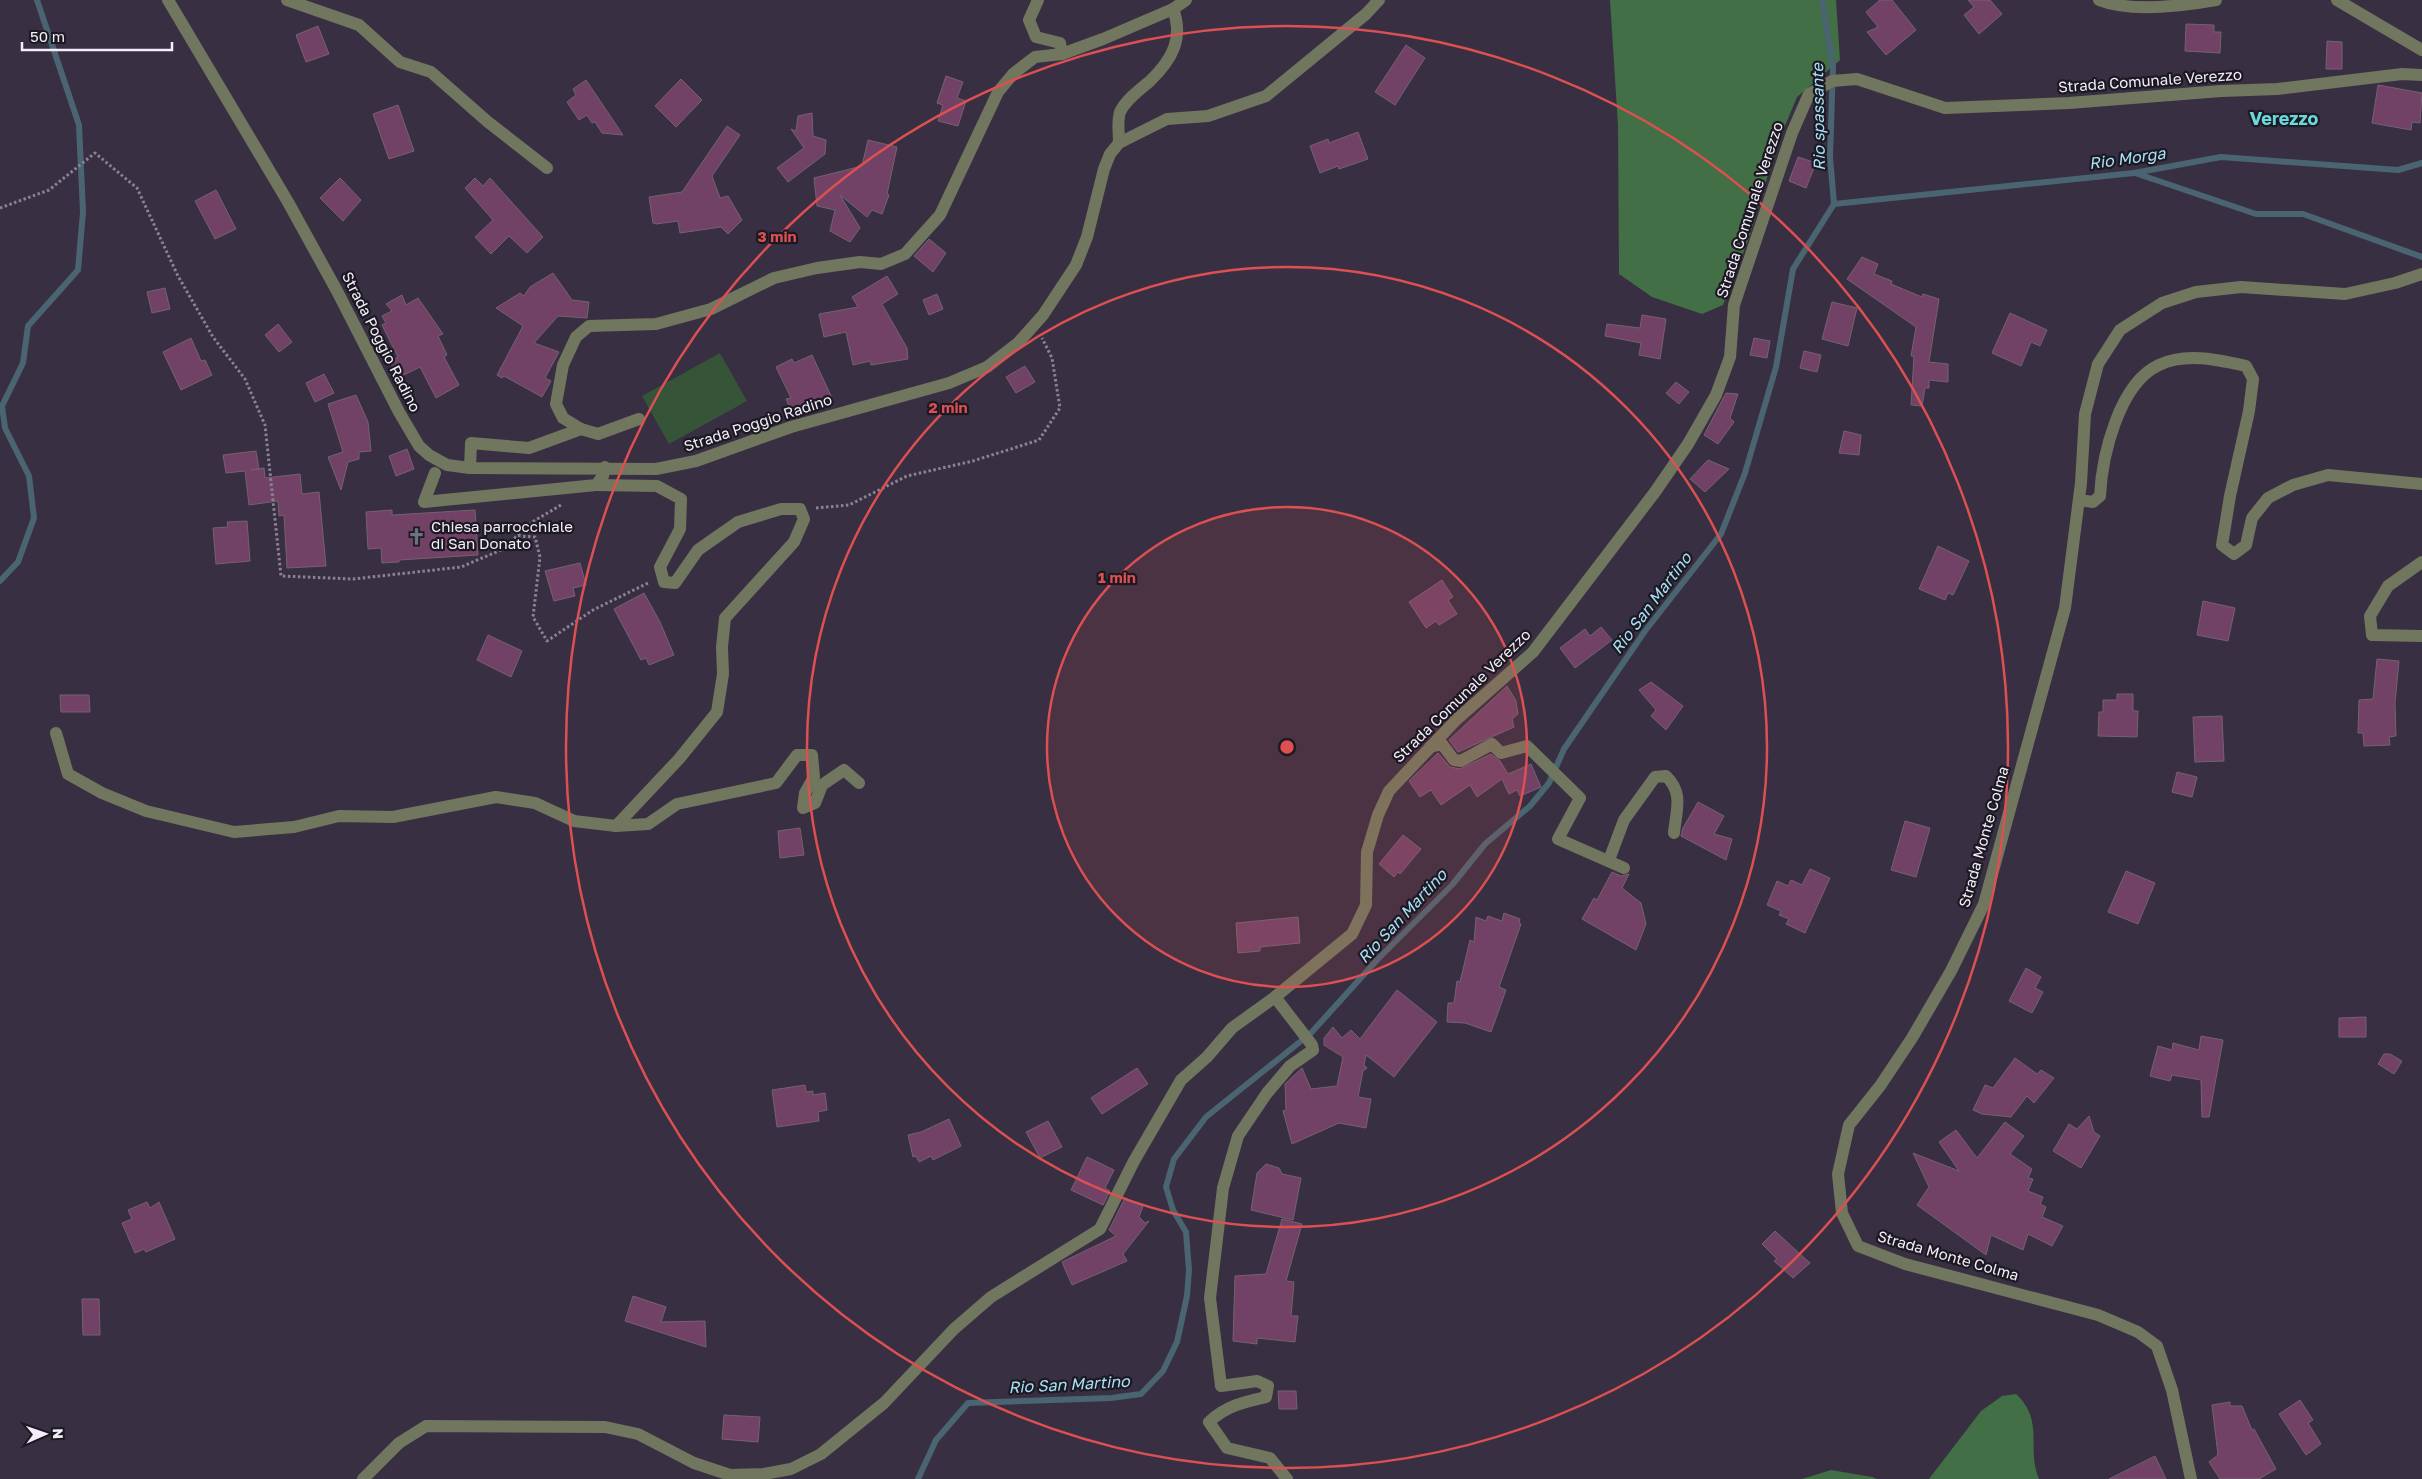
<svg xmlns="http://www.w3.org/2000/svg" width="2422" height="1479" font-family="'Golos Text',sans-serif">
	<rect width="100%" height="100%" fill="#382f42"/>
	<!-- green -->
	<path fill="#365438" d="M720,353l27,48 -78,43 -27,-48z"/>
	<!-- forest -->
	<g fill="#426f45">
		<path d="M1610,0h226l4,60 -43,37 -20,48 -28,93 -26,67 -21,9 -50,-17 -33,-23 -1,-148z"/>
		<path d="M2016,1394c29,27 10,54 23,85h-110l52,-68 21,-15z"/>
		<path d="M1831,1470l41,7 5,2h-75z"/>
	</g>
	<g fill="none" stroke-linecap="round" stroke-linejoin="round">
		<!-- stream -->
		<g stroke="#4a6471" stroke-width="6">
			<path d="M1822,0l11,66 -3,91 4,47"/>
			<path d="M2135,173l121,41h47l119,43"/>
			<path d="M1834,204l300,-31 87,-16 177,13 24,-7"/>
			<path d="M0,581l18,-19 16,-44 -5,-42 -24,-48 -3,-22 21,-43 5,-37 50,-56 5,-58 -4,-87 -42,-125"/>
			<path d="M918,1479l18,-39 32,-37 143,-5 30,-4 22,-23 14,-29 10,-46 2,-26 -3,-38 -13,-22 -7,-23 8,-28 32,-42 105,-84 66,-73 75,-75 33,-41 45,-38 19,-23 15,-34 81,-118 76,-97 24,-61 31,-106 17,-98 41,-65"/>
		</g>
	</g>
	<!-- building -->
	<g fill="#714266" stroke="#766170">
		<path d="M1880,0h12l24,30 -30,25 -19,-23 11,-5 -12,-15z"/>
		<path d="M1968,0h22l12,14 -23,20 -15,-19 10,-8z"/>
		<path d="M2186,24l28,1v7h7l-1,21 -35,-2z"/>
		<path d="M318,26l11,28 -23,8 -10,-27z"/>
		<path d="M2327,41l15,1v27h-16z"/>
		<path d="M1406,45l19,13 -30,47 -20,-13z"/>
		<path d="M946,76l17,6 -6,16 9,3 -8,25 -20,-5 5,-16 -6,-2z"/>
		<path d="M681,79l21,21 -26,27 -21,-21z"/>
		<path d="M586,80l37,55 -21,-2 -7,-11 -3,1 -5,-8 -8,5 -12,-18 9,-7 -3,-6z"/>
		<path d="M2378,85l44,8 -2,30 -8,-1 -1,8 -39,-7z"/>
		<path d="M398,105l16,46 -25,8 -16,-45z"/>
		<path d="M812,113l1,23 13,4 -1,14 -37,28 -11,-14 27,-20 -13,-19 5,2 2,-15z"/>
		<path d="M727,126l13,9 -28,41 8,22 8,-2 14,24 -14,14 -7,-7 -41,6 -2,-12 -22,3 -3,-1 -4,-26 33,-5z"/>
		<path d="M1358,132l10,27 -29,10 -1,-3 -18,7 -10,-27 18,-7 1,4z"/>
		<path d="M868,140l29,7 -10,47 2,1 -7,19 -10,-4 -5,7 -27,-22 20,33 -10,14 -20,-11 5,-21 -18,-4 -3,-28 48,-12z"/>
		<path d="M1798,157l18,6 -10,25 -17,-7z"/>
		<path d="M340,178l21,22 -18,21 -23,-23z"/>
		<path d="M475,178l8,8 7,-8 53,59 -16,16 -18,-17 -18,18 -16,-17 18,-17 -28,-32z"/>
		<path d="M216,190l20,39 -21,10 -20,-38z"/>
		<path d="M929,239l17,14 -13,19 -19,-16z"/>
		<path d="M1862,257l16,7 -4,10 18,7 -1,3 31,13 1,-3 16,5 -10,63 19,2v18l-19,-2v8h-4l-3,18 -11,-1 3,-49h-3l5,-29 -69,-48z"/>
		<path d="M553,273l19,27 17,2 -2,16 -29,-2 -24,27 25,9 -14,26 6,3 -9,16 -38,-21 -2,2 -5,-3 26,-49 -27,-18 24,-15 4,3 6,-9z"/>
		<path d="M887,276l11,18 -16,10 25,44 1,11 -37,6 -1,-4 -17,4 -7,-33 -22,5 -5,-23 39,-7 -6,-10z"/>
		<path d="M165,288l5,21 -18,4 -5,-21z"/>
		<path d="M937,294l6,15 -14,6 -6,-15z"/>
		<path d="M402,295l4,10 12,-7 25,36 -5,2 9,19 -3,2 15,28 -23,13 -16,-31 -22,11 -8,-16 8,-5 -16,-32 4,-2 -4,-7 10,-5 -6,-7z"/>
		<path d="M1832,302l25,6 -9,38 -26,-7z"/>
		<path d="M2010,313l37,17 -7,16 -9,-4 -10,24 -29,-13z"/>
		<path d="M1642,315l24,4 -6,40 -21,-4 2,-12 -36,-7 2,-12 33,4z"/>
		<path d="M278,324l14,18 -13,10 -14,-17z"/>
		<path d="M191,338l10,23 4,-1 7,15 -31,15 -18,-38z"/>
		<path d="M1754,338l16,3 -3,17 -17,-3z"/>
		<path d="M1804,351l17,4 -4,17 -17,-4z"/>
		<path d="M812,355l21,45 -41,14 -6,-15 5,-1 -15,-31 16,-8 2,4z"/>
		<path d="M1025,366l10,16 -19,11 -10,-16z"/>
		<path d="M324,374l10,19 -19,9 -9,-19z"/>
		<path d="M1676,382l13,10 -10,12 -13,-11z"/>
		<path d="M1726,393l12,1 -8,24 4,4 -16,22 -14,-9z"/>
		<path d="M356,395l12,27 3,29 -12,1v7l-11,3 -7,28 -13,-33 15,-5 -15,-48z"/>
		<path d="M1844,431l17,4 -2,20 -20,-2z"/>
		<path d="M407,449l7,20 -18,7 -7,-20z"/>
		<path d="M256,451l3,18 -8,1 13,-2 1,10 35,-4 2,20 17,-2 7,74 -39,2 -3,-53 -5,1 -1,-15 -29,4 -4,-34 -19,2 -3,-18z"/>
		<path d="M1708,460l21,9 -24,23 -15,-13z"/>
		<path d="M392,510v5l83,-5 3,45 -79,5v2l-17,1 -1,-15 -13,1 -2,-37z"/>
		<path d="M247,521l3,40 -34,3 -3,-36 15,-1 -1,-5z"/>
		<path d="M1938,546l31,15 -16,34 -5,-2 -3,7 -26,-11z"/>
		<path d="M580,563l6,22 -13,3 2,8 -21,5 -9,-30z"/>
		<path d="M1442,580l11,17 -5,3 9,14 -18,11 -3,-4 -10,7 -17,-26z"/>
		<path d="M644,593l16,29 14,33 -25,10 -3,-7 -5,2 -27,-51z"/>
		<path d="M2203,601l32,7 -7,33 -31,-6z"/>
		<path d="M1601,627l11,13 -37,28 -15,-20 25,-19 5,7z"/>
		<path d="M488,635l34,16 -11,26 -34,-17z"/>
		<path d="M2377,659l22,2 -4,42 1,33 -7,1 1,8 -26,1 -1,-13h-5l1,-33 14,-1z"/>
		<path d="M1651,682l32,24 -17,24 -15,-14 5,-6 -17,-20z"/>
		<path d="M1507,686l9,15 2,13 -6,5 2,8 -56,25 -9,-12z"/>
		<path d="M2117,694h16v17h5l-1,26 -39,-1 1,-24h4v-12h14z"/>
		<path d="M60,695h29l1,17h-29z"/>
		<path d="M2222,716l2,45 -29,1 -2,-45z"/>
		<path d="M1438,753l12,14 10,2 31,-15 9,7 8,13 23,-10 10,23 -21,9 -3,-6 -8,4 -7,-15 -25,18 -7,-12 -29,20 -10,-15 -11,7 -11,-16z"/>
		<path d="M2177,772l20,5 -5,20 -20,-5z"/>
		<path d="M1698,802l26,14 -10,18 18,5 -6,21 -45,-24 2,-8z"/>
		<path d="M1905,821l25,7 -14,49 -25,-7z"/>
		<path d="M800,828l4,27 -24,3 -2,-27z"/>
		<path d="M1403,835l18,14 -21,25 -2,-2 -4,5 -15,-13z"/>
		<path d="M1810,869l20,9 -25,55 -19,-9 3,-5 -10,-4 2,-4 -14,-6 10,-24 11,5 3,-6 11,5z"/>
		<path d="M2126,871l29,12 -17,41 -30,-12z"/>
		<path d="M1612,872l9,4 8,-2 -7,14 19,15 5,21 -10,26 -54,-31 12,-21 3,2z"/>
		<path d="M1504,913l16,6 -1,4 2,1 -22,63 7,3 -15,42 -26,-9 -18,-1 1,-19h6l3,-22 3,1 10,-42 4,2 2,-25 10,4 2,-5 14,5z"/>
		<path d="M1298,917l2,26 -40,4v4l-22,2 -2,-30z"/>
		<path d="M2026,968l15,9 -6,11 8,4 -11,21 -23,-12z"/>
		<path d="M1397,990l40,32 -43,55 -28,-22 -2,10 3,3 -4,3 -5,26 13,2 -5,29 -27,-5 -47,21 -9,-33 3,-1 -1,-26 17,-16 9,21 26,-3 6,-29 -19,-12v-7l9,-11 9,11 9,-8 9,9z"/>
		<path d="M2366,1017v20h-27v-19z"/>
		<path d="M2201,1036l22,4 -14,77h-7l-1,-37 -29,-5 -2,6 -20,-5 8,-30 14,4 1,-7 26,7z"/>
		<path d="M2384,1054h6l12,7 -8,13 -16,-10z"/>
		<path d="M2015,1058l22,16 4,-4 13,8 -20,25 -7,-7 -16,21 -29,-3 -9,-4 12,-25 8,3z"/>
		<path d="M1137,1068l11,16 -46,30 -11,-16z"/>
		<path d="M805,1085l1,7 7,-1v4l12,-2 2,17 -9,2 1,9 -42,6 -5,-37z"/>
		<path d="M2089,1116l5,16 6,4 -19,32 -28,-17 16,-27 8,5z"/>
		<path d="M949,1119l12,27 -28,14 -2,-4 -12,6 -3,-6 -3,1 -5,-22 13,-3z"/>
		<path d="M1048,1121l14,26 -22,11 -14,-26z"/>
		<path d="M2005,1122l19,14 -14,18 22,15 -4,9 5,1 -5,12 15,6 -3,7 6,3 -4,10 21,9 -11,20 -24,-12 -5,16 -32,-15 -5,20 -69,-50 12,-18 -16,-34 46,18 -20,-29 17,-12 21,28z"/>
		<path d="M1087,1157l27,13 -9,18 5,3 -7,14 -32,-15z"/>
		<path d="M1266,1164l13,4 3,6 19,4 -8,42 -42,-10 6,-37z"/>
		<path d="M1125,1198l18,8 -4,11 6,6 4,-2 -26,33 4,7 -55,24 -10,-23 54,-26 -7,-6z"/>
		<path d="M147,1202l3,6 9,-6 16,37 -29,13 -2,-3 -9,4 -13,-30 10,-4 -4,-9z"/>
		<path d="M1282,1219l20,5 -16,57 8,1 -3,34h7l-3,26 -38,-4v6l-24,-3 2,-65 31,-2z"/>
		<path d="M1775,1231l35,32 -17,15 -19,-17 3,-2 -15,-15z"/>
		<path d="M633,1296l33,11 -5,15 44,-1 1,26 -81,-26z"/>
		<path d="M82,1299h17l1,36h-17z"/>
		<path d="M1278,1391h18l1,18h-18z"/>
		<path d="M2300,1400l13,20 -5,3 13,21 -15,11 -27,-41z"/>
		<path d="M2230,1402v4h12l10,24 2,-1 22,40 -17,10h-39l-11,-17 9,-7 -6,-50z"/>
		<path d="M724,1415l36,2 -2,25 -36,-3z"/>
		<path d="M2155,1456l11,23h-57z"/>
	</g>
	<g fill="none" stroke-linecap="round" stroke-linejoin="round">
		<!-- path -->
		<g stroke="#8b8393" stroke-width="3" stroke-dasharray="2.5 2.5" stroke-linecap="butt">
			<path d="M0,208l49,-18 46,-37 42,35 41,88 35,61 32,42 20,46 16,151 72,3 108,-12 40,-17 33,-29 27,-16"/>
			<path d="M816,508l33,-3 58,-29 66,-15 66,-21 21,-32 -8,-50 -10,-20"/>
			<path d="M518,536l17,1 5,20 -7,60 14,24 46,-31 55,-27"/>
		</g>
		<!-- minor -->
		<g stroke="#71775e" stroke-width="12">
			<path d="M168,0l120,202 49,89 62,121 20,34 10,9 18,10 23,3 186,1 40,-8 95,-34 158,-44 38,-16 31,-24 25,-28 33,-50 11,-28 17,-68 6,-15 9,-11 48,-24 41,-3 58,-20 100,-82 13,-14"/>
			<path d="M287,0l72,25 41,37 31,10 57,50 59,46"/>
			<path d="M1038,0l-9,20 7,17 24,6 2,11"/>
			<path d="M2099,0c32,13 83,6 117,0"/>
			<path d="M2337,0l85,50"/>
			<path d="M1119,143c0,-9 -2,-23 1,-31 6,-13 20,-22 30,-31 22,-21 34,-43 23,-72"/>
			<path d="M581,429l17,5 41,-15"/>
			<path d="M470,468l1,-25 58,5 52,-19 -18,-11 -7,-14 7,-39 13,-28 13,-11 67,-2 55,-15 63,-31 43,-10 43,-6 21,2 24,-10 35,-39 58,-123 15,-18 22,-17 27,-3 41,-15 70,-30 13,-9"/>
			<path d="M435,473l-11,29 172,-17 7,-9 2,-9"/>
			<path d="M2079,500l14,2 7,-6c2,-40 19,-113 59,-131 27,-13 60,-5 87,1l7,13 -4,32 -19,85 -8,49 12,9 12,-9 6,-27 16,-20 25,-13 35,-10 94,9"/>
			<path d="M2422,562l-34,24 -18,30 2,19 50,1"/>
			<path d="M56,733l12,41 34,19 44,18 88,21 60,-5 45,-11 54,1 103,-20 39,6 39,18 42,5 63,-67 38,-47 6,-38 -1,-27 3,-29 69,-76 10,-23 -4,-10h-19l-43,13 -40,28 -23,33 -11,-1 -4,-15 20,-38 1,-30 -24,-13 -61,-1"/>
			<path d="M1430,747l12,-3 12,16 7,1 31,-17 9,9 26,-7 53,52 -22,41 66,29"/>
			<path d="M616,826l32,-2 29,-20 99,-21 21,-28h15l2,22 -9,16 -2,15 12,-5 7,-18 22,-15 15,13"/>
			<path d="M1609,860l15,-40 31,-43 11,-1c18,17 10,35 8,57"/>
			<path d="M1275,997l37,48 1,5 -23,16 -23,27 -29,43 -15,52 -13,110 11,88 36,-5 11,5 -2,11c-22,5 -40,9 -57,25l18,26 43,10 17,21"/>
			<path d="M363,1479l36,-36 27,-17 179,1 33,7 56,29 36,12 34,-1 27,-5 30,-15 63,-51 70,-74 37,-32 109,-68 34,-68 47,-81 26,-23 25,-29 43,-31 77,-63 14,-29 1,-53 11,-37 11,-24 67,-71 77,-68 122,-160 33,-48 28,-49 14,-38 4,-52 58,-172 17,-39 23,-13 25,-2 88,29 124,-5 152,-12 56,-2 125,-15 20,1"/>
			<path d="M2191,1479l-19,-89 -15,-44 -19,-14 -40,-17 -193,-51 -47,-18 -16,-33 -4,-39 11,-49 31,-39 32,-48 39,-67 33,-67 81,-296 16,-125 4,-69 13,-50 22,-34 42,-27 34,-11 45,-5 104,7 50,-11 27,-9"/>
		</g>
	</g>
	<!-- distance rings -->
	<circle cx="1287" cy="747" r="240" fill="#dc5052" fill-opacity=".12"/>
	<g fill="none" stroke="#dc5052" stroke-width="2.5">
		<circle cx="1287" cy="747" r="240"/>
		<circle cx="1287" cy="747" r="480"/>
		<circle cx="1287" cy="747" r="721"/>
	</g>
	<!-- icons -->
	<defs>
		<symbol id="church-bare" viewBox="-9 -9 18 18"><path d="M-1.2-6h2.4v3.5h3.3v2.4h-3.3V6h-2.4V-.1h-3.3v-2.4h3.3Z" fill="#6b7280" stroke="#1d1922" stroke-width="2.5" paint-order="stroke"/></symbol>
	</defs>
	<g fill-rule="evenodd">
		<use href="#church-bare" x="404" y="524" width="25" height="25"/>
	</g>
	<g text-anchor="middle" stroke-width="4.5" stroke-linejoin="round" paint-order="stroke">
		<!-- street labels -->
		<g font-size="15" fill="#f3eefa" stroke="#1d1922">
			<text transform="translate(2150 81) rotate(-4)" y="5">Strada Comunale Verezzo</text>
			<text transform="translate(1750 210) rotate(-72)" y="5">Strada Comunale Verezzo</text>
			<text transform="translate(381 342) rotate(63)" y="5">Strada Poggio Radino</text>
			<text transform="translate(758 423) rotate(-18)" y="5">Strada Poggio Radino</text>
			<text transform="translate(1462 696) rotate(-44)" y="5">Strada Comunale Verezzo</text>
			<text transform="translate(1984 837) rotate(-74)" y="5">Strada Monte Colma</text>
			<text transform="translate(1948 1256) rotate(16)" y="5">Strada Monte Colma</text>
		</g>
		<!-- poi labels -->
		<g font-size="15" fill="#f3eefa" stroke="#1d1922" text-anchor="start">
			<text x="431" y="532">Chiesa parrocchiale<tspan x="431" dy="17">di San Donato</tspan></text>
		</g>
		<!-- water labels -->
		<g font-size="16" font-style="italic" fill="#a7e0f8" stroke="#1d1922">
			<text transform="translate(1818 117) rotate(-91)" y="6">Rio spassante</text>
			<text transform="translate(2127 158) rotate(-8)" y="6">Rio Morga</text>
			<text transform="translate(1651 603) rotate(-53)" y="6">Rio San Martino</text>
			<text transform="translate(1402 916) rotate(-47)" y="6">Rio San Martino</text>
			<text transform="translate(1069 1384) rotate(-3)" y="6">Rio San Martino</text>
		</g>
		<!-- quarter labels -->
		<g font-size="18" font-weight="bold" fill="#6ad7da" stroke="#1d1922">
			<text x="2284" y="125">Verezzo</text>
		</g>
	</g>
	<circle cx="1287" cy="747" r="8" fill="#dc5052" stroke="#1d1922" stroke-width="2.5"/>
	<g font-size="15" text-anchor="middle" font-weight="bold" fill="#dc5052" stroke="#1d1922" stroke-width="4.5" stroke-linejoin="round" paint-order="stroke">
		<text x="777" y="242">3 min</text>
		<text x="948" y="413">2 min</text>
		<text x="1117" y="583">1 min</text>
	</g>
	<!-- north arrow -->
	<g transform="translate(45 1434) rotate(88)" stroke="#1d1922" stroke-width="4" paint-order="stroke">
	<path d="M0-4L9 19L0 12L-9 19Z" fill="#f3eefa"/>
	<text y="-8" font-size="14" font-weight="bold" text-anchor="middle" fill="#f3eefa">N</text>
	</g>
	<!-- scale -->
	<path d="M22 42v8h150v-8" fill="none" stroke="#f3eefa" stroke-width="2.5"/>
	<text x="30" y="42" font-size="15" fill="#f3eefa" stroke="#1d1922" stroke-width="4" paint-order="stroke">50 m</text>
</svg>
